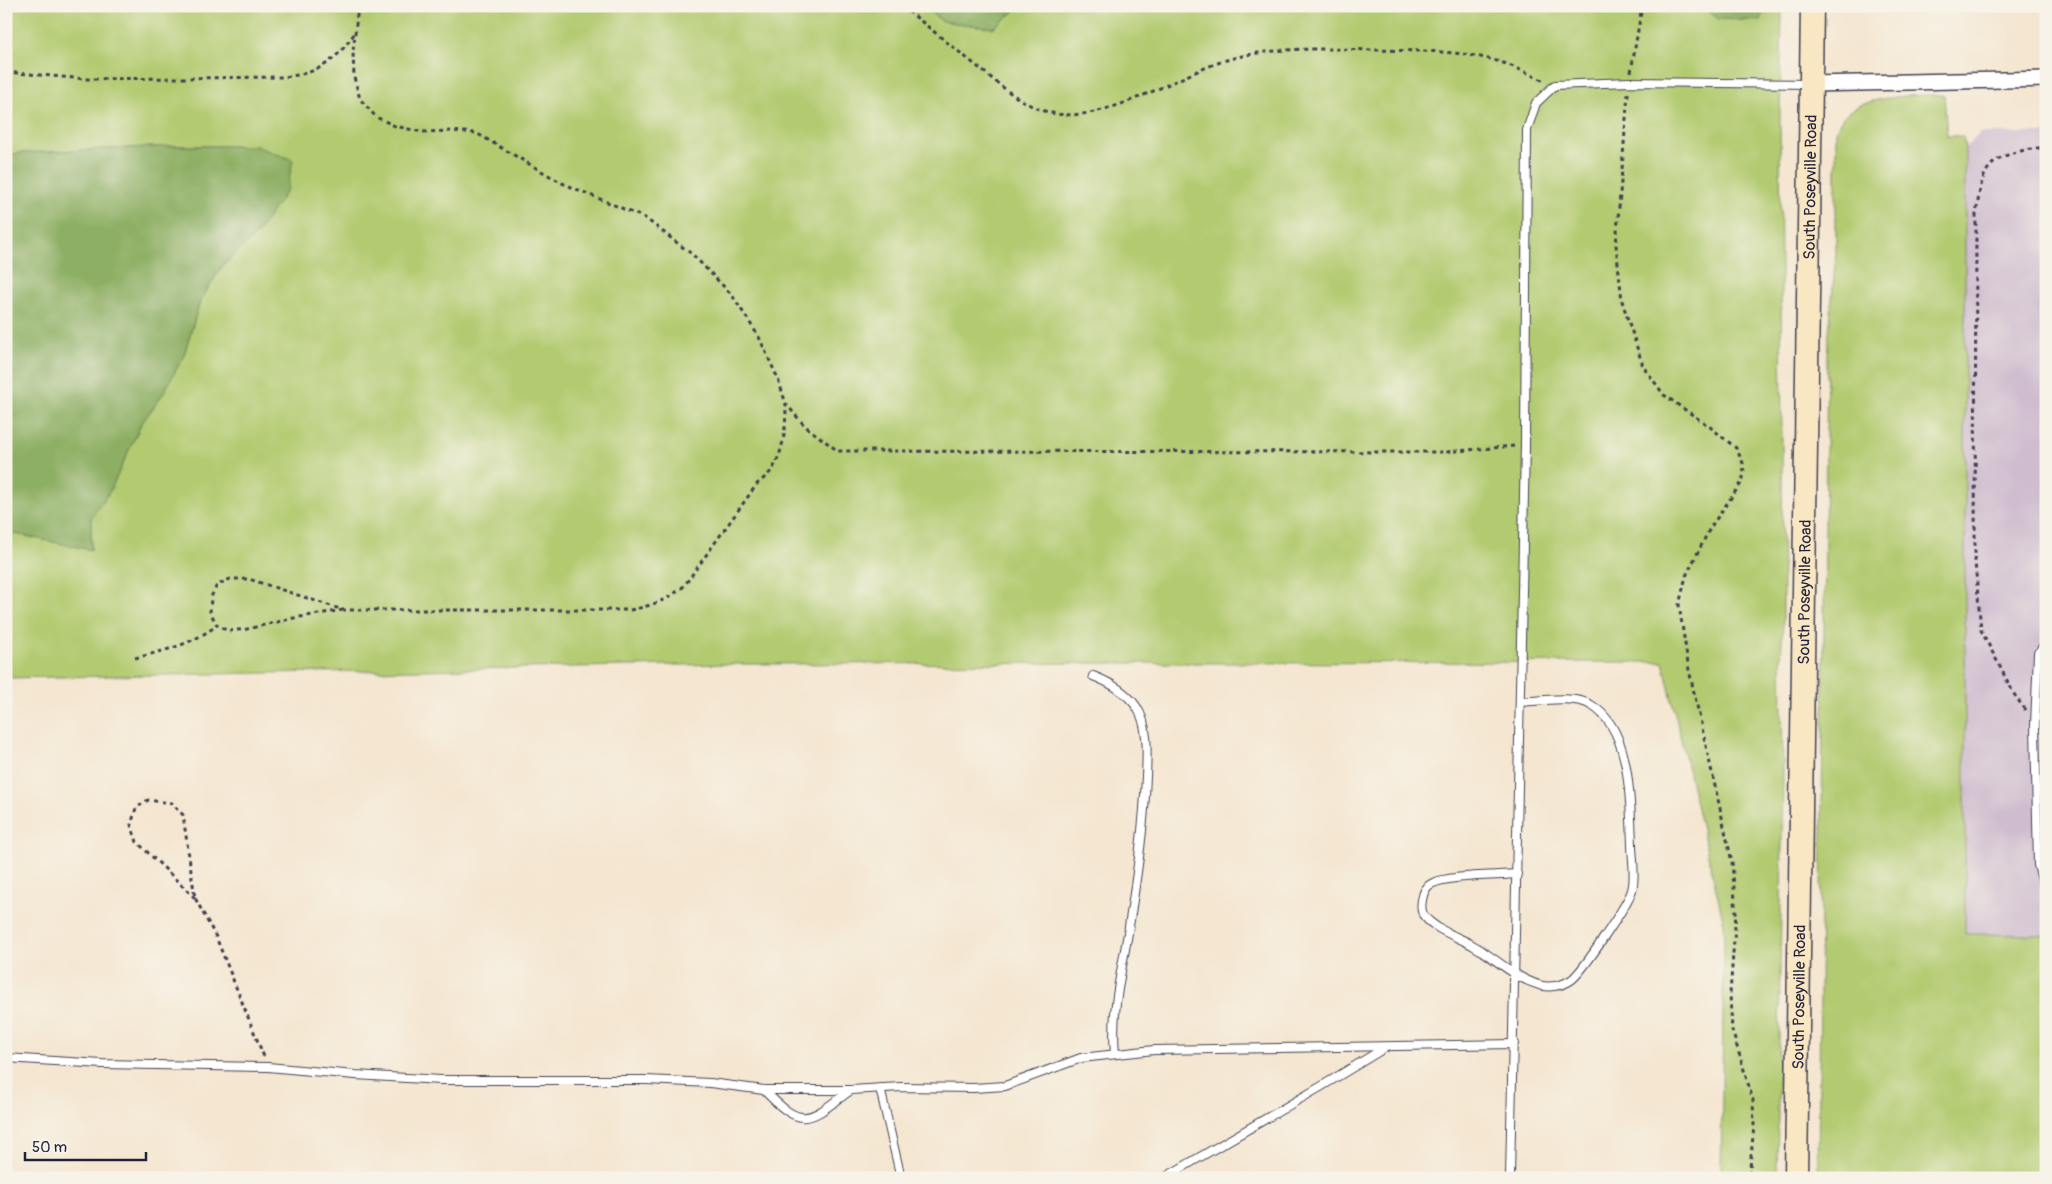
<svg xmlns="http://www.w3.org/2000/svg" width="2052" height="1184" font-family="Pangolin,sans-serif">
	<rect width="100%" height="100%" fill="#f7f3e8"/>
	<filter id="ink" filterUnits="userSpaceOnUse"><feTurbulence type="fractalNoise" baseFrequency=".02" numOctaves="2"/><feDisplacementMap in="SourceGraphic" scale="10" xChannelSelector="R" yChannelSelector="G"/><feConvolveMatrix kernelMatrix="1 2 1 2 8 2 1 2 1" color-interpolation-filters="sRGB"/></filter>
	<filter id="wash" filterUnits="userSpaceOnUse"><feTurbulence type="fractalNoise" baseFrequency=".0096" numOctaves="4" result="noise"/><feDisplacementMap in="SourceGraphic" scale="20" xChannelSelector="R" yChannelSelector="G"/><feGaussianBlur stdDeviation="1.12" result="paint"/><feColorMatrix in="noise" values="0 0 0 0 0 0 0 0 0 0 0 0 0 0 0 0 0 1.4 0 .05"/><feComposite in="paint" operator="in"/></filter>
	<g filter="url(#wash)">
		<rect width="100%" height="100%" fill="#f4e6d0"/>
		<!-- industrial -->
		<path fill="#cfbdcf" d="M1980,133h66v802h-81v-787z"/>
		<!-- green -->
		<g fill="#b2cb71" stroke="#6a7656">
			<path d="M6,6h916l20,15 51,7 28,-22h761l-2,109 3,502 -2,44 2,107 -6,410h-56l3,-254 -61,-262 -931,2 -726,14v-146l85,17v-31l19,-27 31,-67 22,-30 21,-39 16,-54 22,-35 34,-31v-89h-84l-151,7 -15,2z"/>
			<path d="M1944,95l3,41h16l2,12v786l81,1v243h-228l9,-822 9,-103v-124c3,-5 7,-13 11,-16 22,-18 70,-18 97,-18z"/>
		</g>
		<!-- forest -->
		<g fill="#8daf63" stroke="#58684f">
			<path d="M922,6h99l-28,22 -51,-7z"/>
			<path d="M1703,6h62l-4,15 -43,-2z"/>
			<path d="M172,146h84l37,14 -6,30 -31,45 -34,31 -22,35 -16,54 -21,39 -22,30 -31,67 -19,27v32l-85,-18v-377l15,-2z"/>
		</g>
	</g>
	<g filter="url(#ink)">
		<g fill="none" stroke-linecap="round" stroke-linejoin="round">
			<defs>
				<g id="lane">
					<path d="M2046,643l-8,10 -3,72 3,140 8,27"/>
					<path d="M1093,676c16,6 32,15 43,30 13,19 11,47 10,70 -2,53 -10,105 -18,157 -7,41 -17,79 -13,120"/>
					<path d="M1517,874c-21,2 -69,1 -86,10 -6,3 -8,10 -9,16 -1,6 -1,13 3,17 12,14 34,20 49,29 21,12 41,32 65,39 10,3 23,1 32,-5 11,-7 58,-78 61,-90 4,-14 0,-32 0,-46 -2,-42 0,-115 -41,-139 -16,-10 -52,-4 -71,-3"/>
					<path d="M6,1058l96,6 166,3 87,8 86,5h205l64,3 54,7h87l50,-3 73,1 31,-2 76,-28 73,-8 360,-6"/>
					<path d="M880,1088l21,90"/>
					<path d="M764,1090c40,42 45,30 87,0"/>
					<path d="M1164,1178l158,-92 64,-39"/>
					<path d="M1510,1178l15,-733 2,-315 9,-27 19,-18 74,-3 179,2"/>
				</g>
				<path id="street" d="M1811,84l235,-5"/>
				<g id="secondary">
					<path id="s1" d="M1796,1178l16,-1172"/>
				</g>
			</defs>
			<!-- lane casing -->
			<use href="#lane" stroke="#423f51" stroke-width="10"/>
			<!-- street casing -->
			<use href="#street" stroke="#423f51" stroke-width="18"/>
			<!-- secondary casing -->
			<use href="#secondary" stroke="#423f51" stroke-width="25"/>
			<!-- path -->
			<g stroke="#423f51" stroke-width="3" stroke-dasharray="4 4" stroke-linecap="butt">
				<path d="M358,6l-5,46 1,25 6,22 16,18 19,9 27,6 29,-1 25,2 86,50 83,35 48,37 39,40 27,42 19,42 8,25 19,22 33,25 607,1 70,-6"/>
				<path d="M902,6c24,19 47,38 71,57 24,19 48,43 79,50 53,12 126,-39 178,-54 47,-13 98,-10 147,-9 36,1 81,0 116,10 18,4 35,14 52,21"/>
				<path d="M6,72l80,7 198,-2c35,-4 50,-14 70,-43"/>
				<path d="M1631,72l11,-66"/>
				<path d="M1628,93l-12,152 6,56 21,65 21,29 46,32 26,21 7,15 1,10 -2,9 -32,46 -24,48 -7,29 10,65 43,192 4,51 -6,81 2,36 21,70 1,26 -5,52"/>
				<path d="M343,610l-49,8 -47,11 -19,2 -11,-6 -7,-13 1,-15 6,-12 13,-6h19l94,31h287c21,-4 38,-10 54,-24l73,-102c5,-4 11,-9 15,-14 12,-19 14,-44 14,-66"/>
				<path d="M135,658c29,-7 58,-14 82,-33"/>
				<path d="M2025,710l-11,-16 -33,-64 -6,-68 1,-348c2,-11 3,-24 7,-35 8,-26 40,-29 63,-32"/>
				<path d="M195,898l-58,-56 -6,-17 5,-17 12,-8 24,3 11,12 12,83 21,39 48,120"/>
			</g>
			<!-- lane -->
			<use href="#lane" stroke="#fff" stroke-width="8"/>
			<!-- street -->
			<use href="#street" stroke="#fff" stroke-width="15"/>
			<!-- secondary -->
			<use href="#secondary" stroke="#f9e7c3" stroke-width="22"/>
		</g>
	</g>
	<g text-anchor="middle" stroke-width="4" stroke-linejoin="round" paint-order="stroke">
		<!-- street labels -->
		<g font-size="16" fill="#22223b" stroke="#f7f3e8">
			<text dy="6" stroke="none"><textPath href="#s1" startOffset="991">South Poseyville Road</textPath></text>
			<text dy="6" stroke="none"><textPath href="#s1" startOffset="586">South Poseyville Road</textPath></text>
			<text dy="6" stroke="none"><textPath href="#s1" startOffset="181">South Poseyville Road</textPath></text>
		</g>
	</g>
	<!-- margin -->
	<rect width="2052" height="1184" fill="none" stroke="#f7f3e8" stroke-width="25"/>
	<!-- scale -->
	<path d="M25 1152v8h121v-8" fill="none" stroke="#22223b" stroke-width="2.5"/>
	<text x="32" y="1152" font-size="15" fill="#22223b" stroke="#f7f3e8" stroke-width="4" paint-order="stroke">50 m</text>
</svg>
